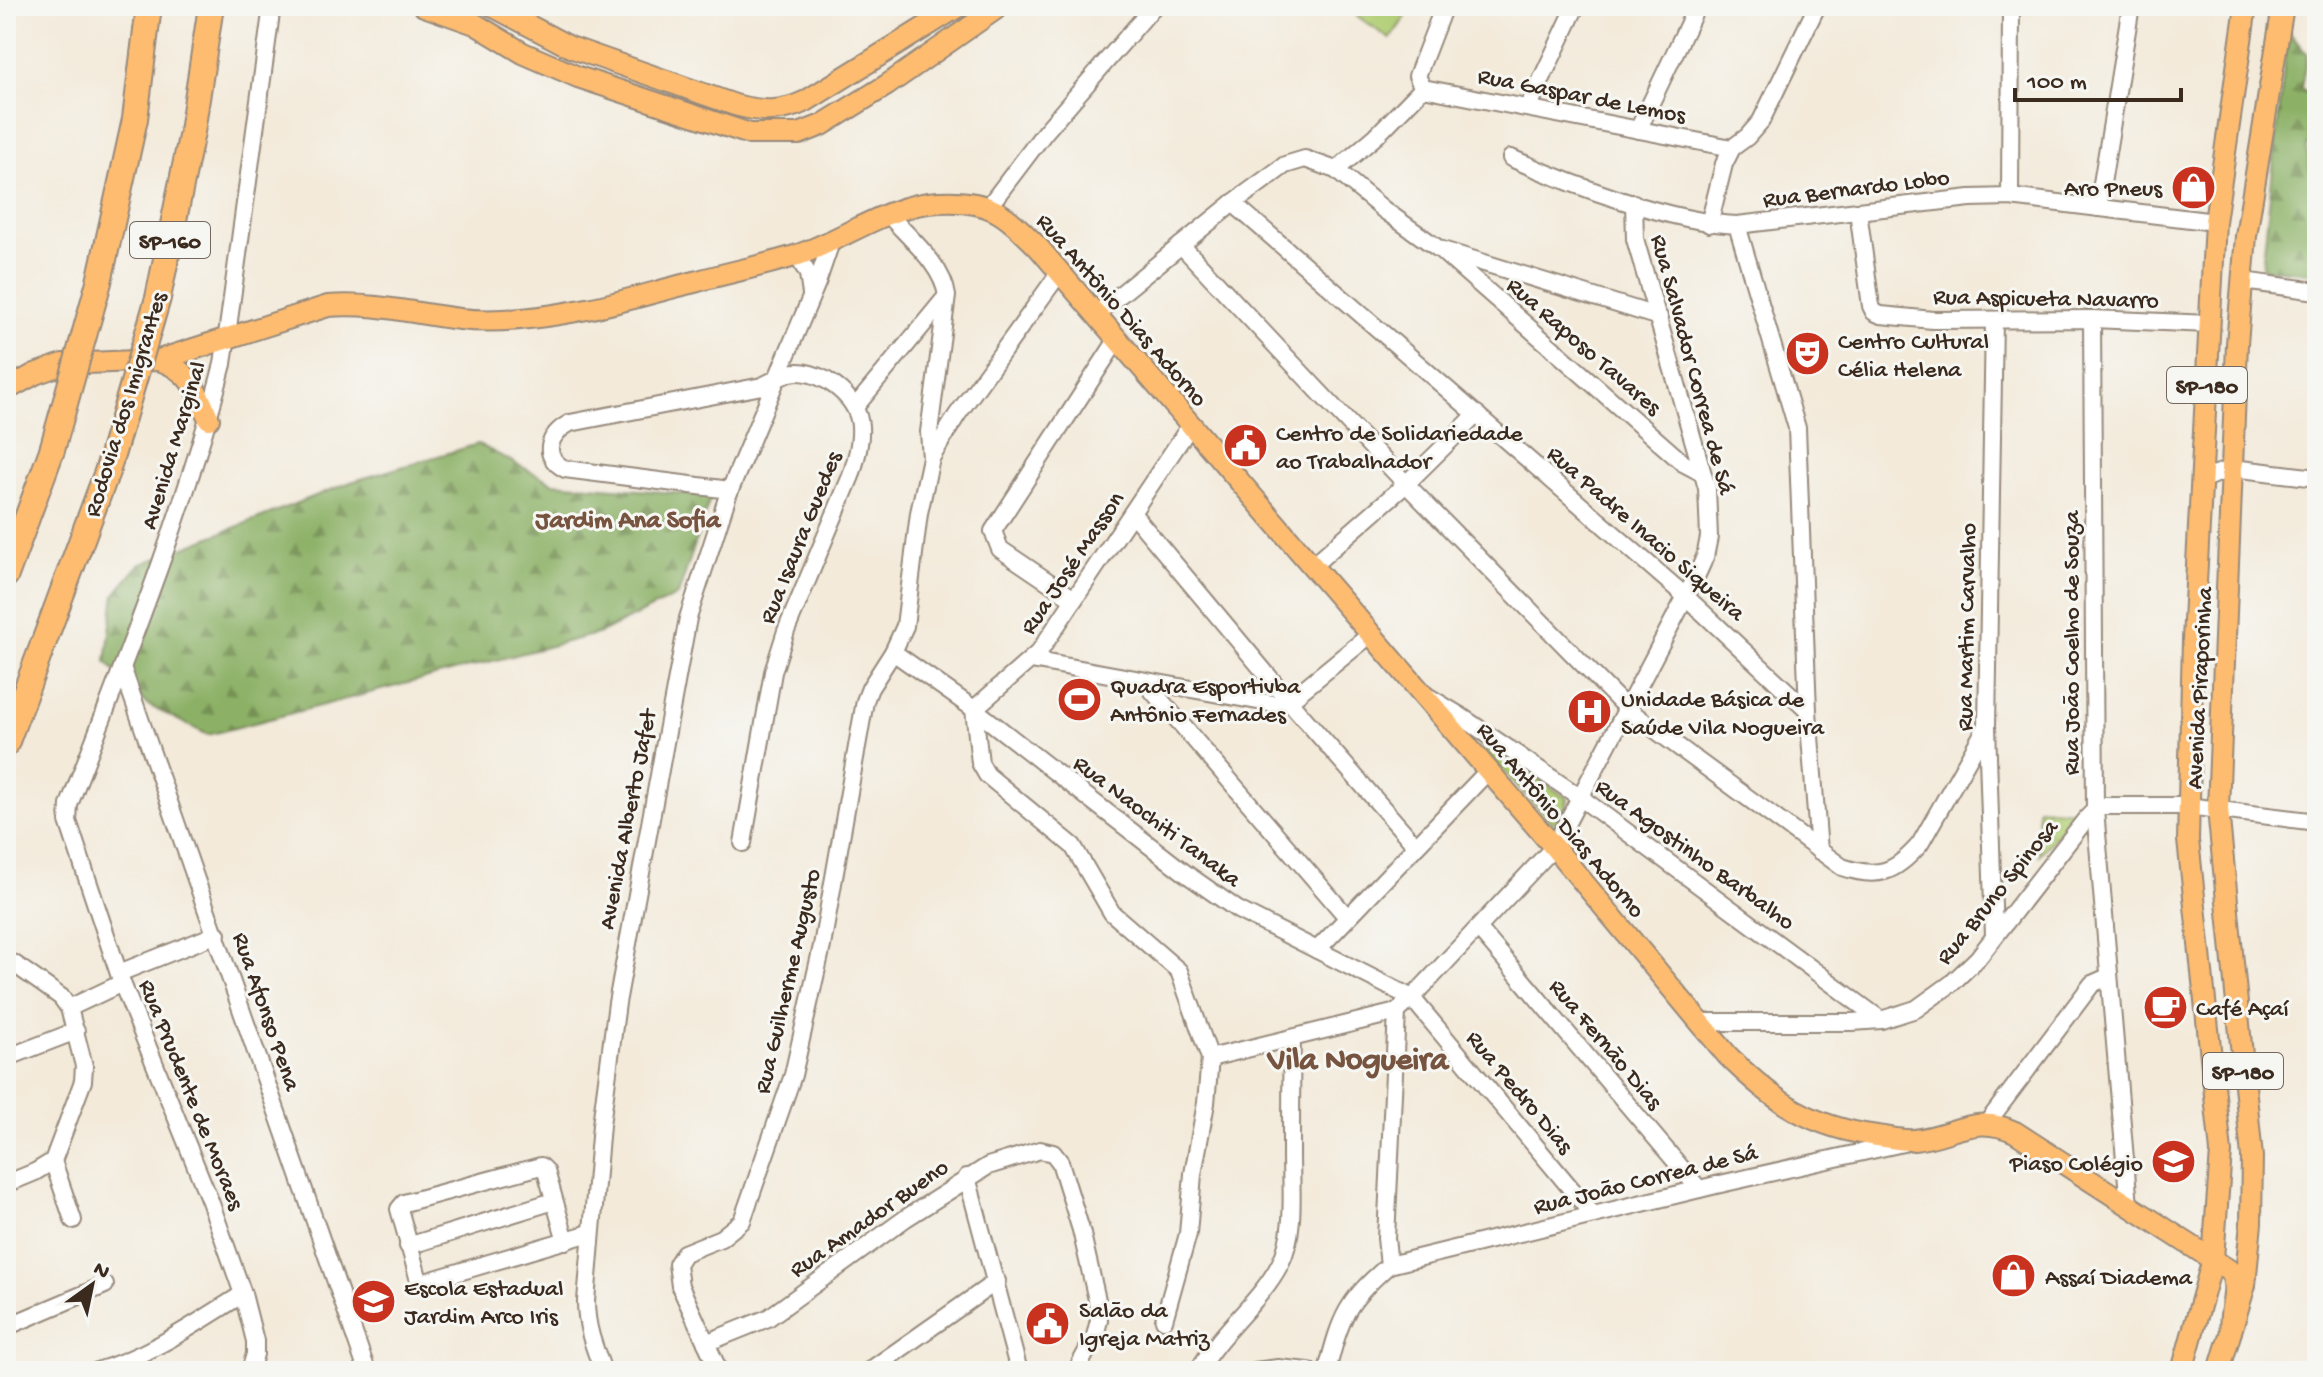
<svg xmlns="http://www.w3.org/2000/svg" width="2323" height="1377" font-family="'Gochi Hand',sans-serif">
	<defs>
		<pattern id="forest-firs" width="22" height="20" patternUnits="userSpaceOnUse" patternTransform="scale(2)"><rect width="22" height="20" fill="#8cb166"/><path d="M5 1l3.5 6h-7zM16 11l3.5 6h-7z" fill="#749053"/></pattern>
		<pattern id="park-crowns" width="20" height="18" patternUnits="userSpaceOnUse" patternTransform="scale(2)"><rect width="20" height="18" fill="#b1ce74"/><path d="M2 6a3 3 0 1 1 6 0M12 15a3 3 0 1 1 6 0" fill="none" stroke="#99b164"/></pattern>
	</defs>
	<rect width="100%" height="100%" fill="#f6f6f2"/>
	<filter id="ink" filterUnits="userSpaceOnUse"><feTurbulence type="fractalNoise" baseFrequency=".0125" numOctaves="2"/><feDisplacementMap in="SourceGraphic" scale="16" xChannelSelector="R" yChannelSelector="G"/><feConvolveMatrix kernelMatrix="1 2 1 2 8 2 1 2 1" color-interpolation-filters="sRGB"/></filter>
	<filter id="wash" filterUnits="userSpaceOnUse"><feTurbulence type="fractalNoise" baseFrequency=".006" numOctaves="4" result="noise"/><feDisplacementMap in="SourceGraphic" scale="32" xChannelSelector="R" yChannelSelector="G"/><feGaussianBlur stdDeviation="1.8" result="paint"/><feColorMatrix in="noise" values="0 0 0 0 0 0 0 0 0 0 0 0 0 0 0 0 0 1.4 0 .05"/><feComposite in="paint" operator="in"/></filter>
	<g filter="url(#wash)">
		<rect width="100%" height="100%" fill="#f3eada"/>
		<!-- forest -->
		<g fill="url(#forest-firs)" stroke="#646e42" stroke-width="2">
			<path d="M2288,31l19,23 -6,34 16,14v24l-10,21 5,38 5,1v88l-55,-6z"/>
			<path d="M478,444l75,39 158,13 -33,99 -78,38 -392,102 -60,-30 -42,-43 9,-68 24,-29 212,-83z"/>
		</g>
		<!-- park -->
		<g fill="url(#park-crowns)" stroke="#767c49" stroke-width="2">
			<path d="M1479,738l89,61 -2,12 -9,12 -6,-1 -76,-82z"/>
			<path d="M2038,808l40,3 -39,44z"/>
		</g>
		<!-- garden -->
		<path fill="#b1ce74" stroke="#767c49" stroke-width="2" d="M1343,6h70l-23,33z"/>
	</g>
	<g filter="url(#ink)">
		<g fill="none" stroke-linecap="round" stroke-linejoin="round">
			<defs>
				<g id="minor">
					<path d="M1423,88l309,60"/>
					<path d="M1423,88l-6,-12 27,-70"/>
					<path d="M1528,108l48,-102"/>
					<path d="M1638,130l59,-124"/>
					<path d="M1511,158c61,27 159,64 226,67l233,-27 40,-1 205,25"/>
					<path d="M1336,170l40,-34 47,-48"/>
					<path d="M2010,197l1,-191"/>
					<path d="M1233,203l451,392 124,116"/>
					<path d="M989,206l56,-74 109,-126"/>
					<path d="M2098,208l33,-202"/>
					<path d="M1858,211l13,95 3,6 7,3 52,5 159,-1 118,5"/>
					<path d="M889,215c20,23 54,50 58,81l-18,136 2,26"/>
					<path d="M1709,224l15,-60 8,-16 15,-11 14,-16 56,-115"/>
					<path d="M1737,225l60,203 11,283 11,140"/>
					<path d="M1181,245l225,239 221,225 215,158c36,12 53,6 78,-23l67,-118"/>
					<path d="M1444,253l239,210 19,10"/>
					<path d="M797,255l11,19 3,20"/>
					<path d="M2243,281l74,10"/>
					<path d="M1095,315l138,-112 52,-38 20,-6 31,11 48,40 55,39 220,68"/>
					<path d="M2092,319l3,491 34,396"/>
					<path d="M1994,320l-7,406 7,210"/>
					<path d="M856,406l90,-109"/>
					<path d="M2203,479l29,-11 85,10"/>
					<path d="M730,490l-165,-21c-25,-13 -16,-35 5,-46l192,-37c9,-4 18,-10 28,-13 11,-3 26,2 36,7 43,26 38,54 25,96l-65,155 -13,41 -30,171"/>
					<path d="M1132,513l157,188 126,144"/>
					<path d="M1311,567l95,-83 71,-70"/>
					<path d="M1074,599l-74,-50 -7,-18 124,-191"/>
					<path d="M893,652l81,57 211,164 53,37 174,88 181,217"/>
					<path d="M1031,660l243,44 15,-3 82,-67"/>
					<path d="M122,667l245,704"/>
					<path d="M1144,681l203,236"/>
					<path d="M1429,697l30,18 122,83 300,222"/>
					<path d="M1479,929l220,260"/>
					<path d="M1317,950l170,-178"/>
					<path d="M6,961l7,2 48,34 8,11 15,58 -1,15 -30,80 -18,11 -29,12"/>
					<path d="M119,973l98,-39"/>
					<path d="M69,1008l53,-25"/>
					<path d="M1698,1022h154l29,-2 35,-11 36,-26 26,-25 108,-139 9,-9 8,-4h84l130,16"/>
					<path d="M6,1058l70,-27"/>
					<path d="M1210,1058l187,-46 15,-14 142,-151 141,-268 10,-22 4,-20 -2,-49 -72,-249 -1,-36"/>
					<path d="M1987,1123l105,-139 16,-7"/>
					<path d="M53,1161l20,59"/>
					<path d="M967,1177l52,194"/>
					<path d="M566,1241l-20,-70 -5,-5 -137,37 -5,6 19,68 4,5h3l165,-49"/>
					<path d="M408,1246l146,-45"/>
					<path d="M1389,1265l-3,-27 11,-226"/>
					<path d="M1164,1320l24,-86 5,-60 13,-71 4,-45 -31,-87 -67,-58 -39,-67 -86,-71 -7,-12 -6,-54 65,-57 151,-226"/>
					<path d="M6,1327l99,-42"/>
					<path d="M706,1343l62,-25 138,-100 82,-52 52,-16 13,3 7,9 21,68 16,70 2,20 -4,16 -19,35"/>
					<path d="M97,1371c54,-16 99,-48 146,-77"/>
					<path d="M250,1371l5,-17v-13l-12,-47 -33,-93 -88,-218 -54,-162 1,-16c56,-145 115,-291 154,-441l49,-358"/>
					<path d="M603,1371c-9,-24 -17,-44 -17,-70l15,-176 16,-122 71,-385 40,-123 89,-212 14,-41"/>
					<path d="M719,1371l-39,-85 -3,-22 7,-11 37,-15 21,-17 51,-146 29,-129 43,-245 5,-13 23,-36 12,-26 14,-113 12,-55 26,-43 103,-143"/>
					<path d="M869,1371l128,-90"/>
					<path d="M1198,1371c22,-39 63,-70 82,-107 16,-31 11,-75 11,-109 0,-39 0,-78 1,-117"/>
					<path d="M1255,1371l23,-3 31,3"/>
					<path d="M1327,1371c14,-55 19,-69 62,-106l327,-80 187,-42"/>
				</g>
				<g id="major">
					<path d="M424,6l51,18 48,29 55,24 172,57h49l23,-9 65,-40 113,-79"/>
					<path d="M492,6l78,41 165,58c26,7 46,8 71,-4l153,-95"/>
					<path d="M159,360c32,11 37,30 50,59"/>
					<path d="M6,390l29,-16 28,-10 96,-4 169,-54c45,-4 88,8 132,13 41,5 87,-2 127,-10 37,-7 74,-19 111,-28 33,-9 68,-16 100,-26 47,-16 91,-51 141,-53 51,-3 65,11 99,45l516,600 174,209c46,46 83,71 149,80 11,1 25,5 37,4 40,-4 59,-27 101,-8l214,138c13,18 -2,41 2,61"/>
					<path d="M2182,1371l31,-112 8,-107 -33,-312 5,-200 22,-418 31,-216"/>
					<path d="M2219,1371l26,-86 6,-62 1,-66 -34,-348 19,-465 9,-108 37,-230"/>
				</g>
				<g id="highway">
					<path d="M6,575l46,-125"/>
					<path d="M6,744l102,-275"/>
				</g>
			</defs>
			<!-- minor casing -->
			<use href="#minor" stroke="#978a7c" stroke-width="20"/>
			<!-- major casing -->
			<use href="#major" stroke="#978a7c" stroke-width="24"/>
			<!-- highway casing -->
			<use href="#highway" stroke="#978a7c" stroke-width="28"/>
			<!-- minor -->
			<use href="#minor" stroke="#fff" stroke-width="16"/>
			<!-- major -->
			<use href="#major" stroke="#febc70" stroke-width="20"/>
			<!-- highway -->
			<use href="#highway" stroke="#febc70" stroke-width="24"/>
			<defs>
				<g id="highway-bridge">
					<path d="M52,450l47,-168 36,-163 14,-113"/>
					<path d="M108,469l50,-171 34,-166 19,-126"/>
				</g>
			</defs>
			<!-- highway-bridge casing -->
			<use href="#highway-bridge" stroke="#978a7c" stroke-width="28" stroke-linecap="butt"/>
			<!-- highway-bridge -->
			<use href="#highway-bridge" stroke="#febc70" stroke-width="24"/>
		</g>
	</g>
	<!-- icons -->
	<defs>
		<symbol id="shop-disc" viewBox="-11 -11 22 22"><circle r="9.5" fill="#c8321e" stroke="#f6f6f2"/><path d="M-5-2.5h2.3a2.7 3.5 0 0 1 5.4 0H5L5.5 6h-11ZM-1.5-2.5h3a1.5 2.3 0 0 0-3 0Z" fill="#fff"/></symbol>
		<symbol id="theatre-disc" viewBox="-11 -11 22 22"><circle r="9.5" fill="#c8321e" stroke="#f6f6f2"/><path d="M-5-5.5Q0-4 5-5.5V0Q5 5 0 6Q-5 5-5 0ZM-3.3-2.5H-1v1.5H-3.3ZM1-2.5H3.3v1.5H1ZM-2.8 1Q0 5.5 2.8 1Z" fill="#fff"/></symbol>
		<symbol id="civic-disc" viewBox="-11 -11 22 22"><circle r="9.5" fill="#c8321e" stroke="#f6f6f2"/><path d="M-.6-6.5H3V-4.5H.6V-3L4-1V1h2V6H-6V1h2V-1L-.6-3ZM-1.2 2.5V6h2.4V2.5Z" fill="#fff"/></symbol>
		<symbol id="stadium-disc" viewBox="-11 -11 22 22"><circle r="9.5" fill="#c8321e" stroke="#f6f6f2"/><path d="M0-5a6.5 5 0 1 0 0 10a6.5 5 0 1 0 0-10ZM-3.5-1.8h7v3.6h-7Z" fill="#fff"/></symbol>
		<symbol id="hospital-disc" viewBox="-11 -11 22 22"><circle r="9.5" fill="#c8321e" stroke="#f6f6f2"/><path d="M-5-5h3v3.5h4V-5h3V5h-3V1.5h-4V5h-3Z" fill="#fff"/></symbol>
		<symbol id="cafe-disc" viewBox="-11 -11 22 22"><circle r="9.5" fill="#c8321e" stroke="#f6f6f2"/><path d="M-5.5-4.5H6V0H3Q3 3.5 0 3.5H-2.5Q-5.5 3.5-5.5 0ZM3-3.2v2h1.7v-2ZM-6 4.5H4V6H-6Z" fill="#fff"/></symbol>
		<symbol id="school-disc" viewBox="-11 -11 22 22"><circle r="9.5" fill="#c8321e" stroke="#f6f6f2"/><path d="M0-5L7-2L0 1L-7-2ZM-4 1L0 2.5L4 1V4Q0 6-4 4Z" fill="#fff"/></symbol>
	</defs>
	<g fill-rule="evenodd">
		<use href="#shop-disc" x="2168" y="162" width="51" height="51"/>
		<use href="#theatre-disc" x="1782" y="328" width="51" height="51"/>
		<use href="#civic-disc" x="1220" y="420" width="51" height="51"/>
		<use href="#stadium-disc" x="1054" y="674" width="51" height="51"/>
		<use href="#hospital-disc" x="1564" y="686" width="51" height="51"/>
		<use href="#cafe-disc" x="2140" y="982" width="51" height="51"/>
		<use href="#school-disc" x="2148" y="1136" width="51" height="51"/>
		<use href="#shop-disc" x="1988" y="1250" width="51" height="51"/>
		<use href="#school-disc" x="348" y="1276" width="51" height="51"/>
		<use href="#civic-disc" x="1022" y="1298" width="51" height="51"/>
	</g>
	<g text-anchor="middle" stroke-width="6" stroke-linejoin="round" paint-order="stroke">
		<!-- shield labels -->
		<g fill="#f6f6f2" stroke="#73675e" stroke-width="2">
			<rect x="130" y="222" width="80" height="36" rx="6"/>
			<rect x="2167" y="367" width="80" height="36" rx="6"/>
			<rect x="2203" y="1053" width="80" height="36" rx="6"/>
		</g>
		<g font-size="22" font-weight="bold" fill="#3b2a1e">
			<text x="170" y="248">SP-160</text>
			<text x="2207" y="393">SP-180</text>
			<text x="2243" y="1079">SP-180</text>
		</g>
		<!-- street labels -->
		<g font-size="24" fill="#3b2a1e" stroke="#f6f6f2">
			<text transform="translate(1582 94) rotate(11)" y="8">Rua Gaspar de Lemos</text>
			<text transform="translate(1856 187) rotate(-7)" y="8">Rua Bernardo Lobo</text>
			<text transform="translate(2046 297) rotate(1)" y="8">Rua Aspicueta Navarro</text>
			<text transform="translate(1123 309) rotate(49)" y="8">Rua Antônio Dias Adorno</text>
			<text transform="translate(1585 345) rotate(41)" y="8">Rua Raposo Tavares</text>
			<text transform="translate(1694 364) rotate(75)" y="8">Rua Salvador Correa de Sá</text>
			<text transform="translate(124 404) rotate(-73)" y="8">Rodovia dos Imigrantes</text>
			<text transform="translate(172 445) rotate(-73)" y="8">Avenida Marginal</text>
			<text transform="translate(1647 532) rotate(41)" y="8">Rua Padre Inacio Siqueira</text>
			<text transform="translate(799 537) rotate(-68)" y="8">Rua Isaura Guedes</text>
			<text transform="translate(1071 562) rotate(-56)" y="8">Rua José Masson</text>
			<text transform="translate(1965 627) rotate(-89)" y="8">Rua Martim Carvalho</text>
			<text transform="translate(2070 643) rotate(-90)" y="8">Rua João Coelho de Souza</text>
			<text transform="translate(2198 688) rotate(-87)" y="8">Avenida Piraporinha</text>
			<text transform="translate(626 819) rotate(-79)" y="8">Avenida Alberto Jafet</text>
			<text transform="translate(1562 819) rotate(50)" y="8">Rua Antônio Dias Adorno</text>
			<text transform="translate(1158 820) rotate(37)" y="8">Rua Naochiti Tanaka</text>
			<text transform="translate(1696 853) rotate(36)" y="8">Rua Agostinho Barbalho</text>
			<text transform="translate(1996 891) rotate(-51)" y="8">Rua Bruno Spinosa</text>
			<text transform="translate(786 981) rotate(-77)" y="8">Rua Guilherme Augusto</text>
			<text transform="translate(268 1011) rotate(71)" y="8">Rua Afonso Pena</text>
			<text transform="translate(1607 1043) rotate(50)" y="8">Rua Fernão Dias</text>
			<text transform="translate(1521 1091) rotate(50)" y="8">Rua Pedro Dias</text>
			<text transform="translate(193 1094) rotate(68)" y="8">Rua Prudente de Moraes</text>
			<text transform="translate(1645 1178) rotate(-14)" y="8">Rua João Correa de Sá</text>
			<text transform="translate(868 1217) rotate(-35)" y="8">Rua Amador Bueno</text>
		</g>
		<!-- poi labels -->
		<g font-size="24" fill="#3b2a1e" stroke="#f6f6f2" text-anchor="start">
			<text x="2162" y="195" text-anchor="end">Aro Pneus</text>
			<text x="1838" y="348">Centro Cultural<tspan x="1838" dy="28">Célia Helena</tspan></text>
			<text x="1276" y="440">Centro de Solidariedade<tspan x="1276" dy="28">ao Trabalhador</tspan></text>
			<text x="1110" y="693">Quadra Esportivba<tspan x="1110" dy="28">Antônio Fernades</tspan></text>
			<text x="1621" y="706">Unidade Básica de<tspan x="1621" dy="28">Saúde Vila Nogueira</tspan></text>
			<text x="2196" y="1015">Café Açaí</text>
			<text x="2143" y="1170" text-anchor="end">Piaso Colégio</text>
			<text x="2045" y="1284">Assaí Diadema</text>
			<text x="404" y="1295">Escola Estadual<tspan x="404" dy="28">Jardim Arco Iris</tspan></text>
			<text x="1079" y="1317">Salão da<tspan x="1079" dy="28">Igreja Matriz</tspan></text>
		</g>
		<!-- neighbourhood labels -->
		<g font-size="26" font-weight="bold" fill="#775440" stroke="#f6f6f2">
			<text x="628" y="527">Jardim Ana Sofia</text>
		</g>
		<!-- district labels -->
		<g font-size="32" font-weight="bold" fill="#775440" stroke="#f6f6f2">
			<text x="1358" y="1068">Vila Nogueira</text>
		</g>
	</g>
	<!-- margin -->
	<rect width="2323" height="1377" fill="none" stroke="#f6f6f2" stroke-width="32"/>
	<!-- north arrow -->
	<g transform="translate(92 1285) rotate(33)" stroke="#f6f6f2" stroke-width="6" paint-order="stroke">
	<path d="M0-6L14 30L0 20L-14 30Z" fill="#3b2a1e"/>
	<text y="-12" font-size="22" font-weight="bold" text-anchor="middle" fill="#3b2a1e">N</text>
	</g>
	<!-- scale -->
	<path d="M2015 88v12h166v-12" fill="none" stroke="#3b2a1e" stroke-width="4"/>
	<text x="2027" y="88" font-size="24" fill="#3b2a1e" stroke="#f6f6f2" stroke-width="6" paint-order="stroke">100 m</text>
</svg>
